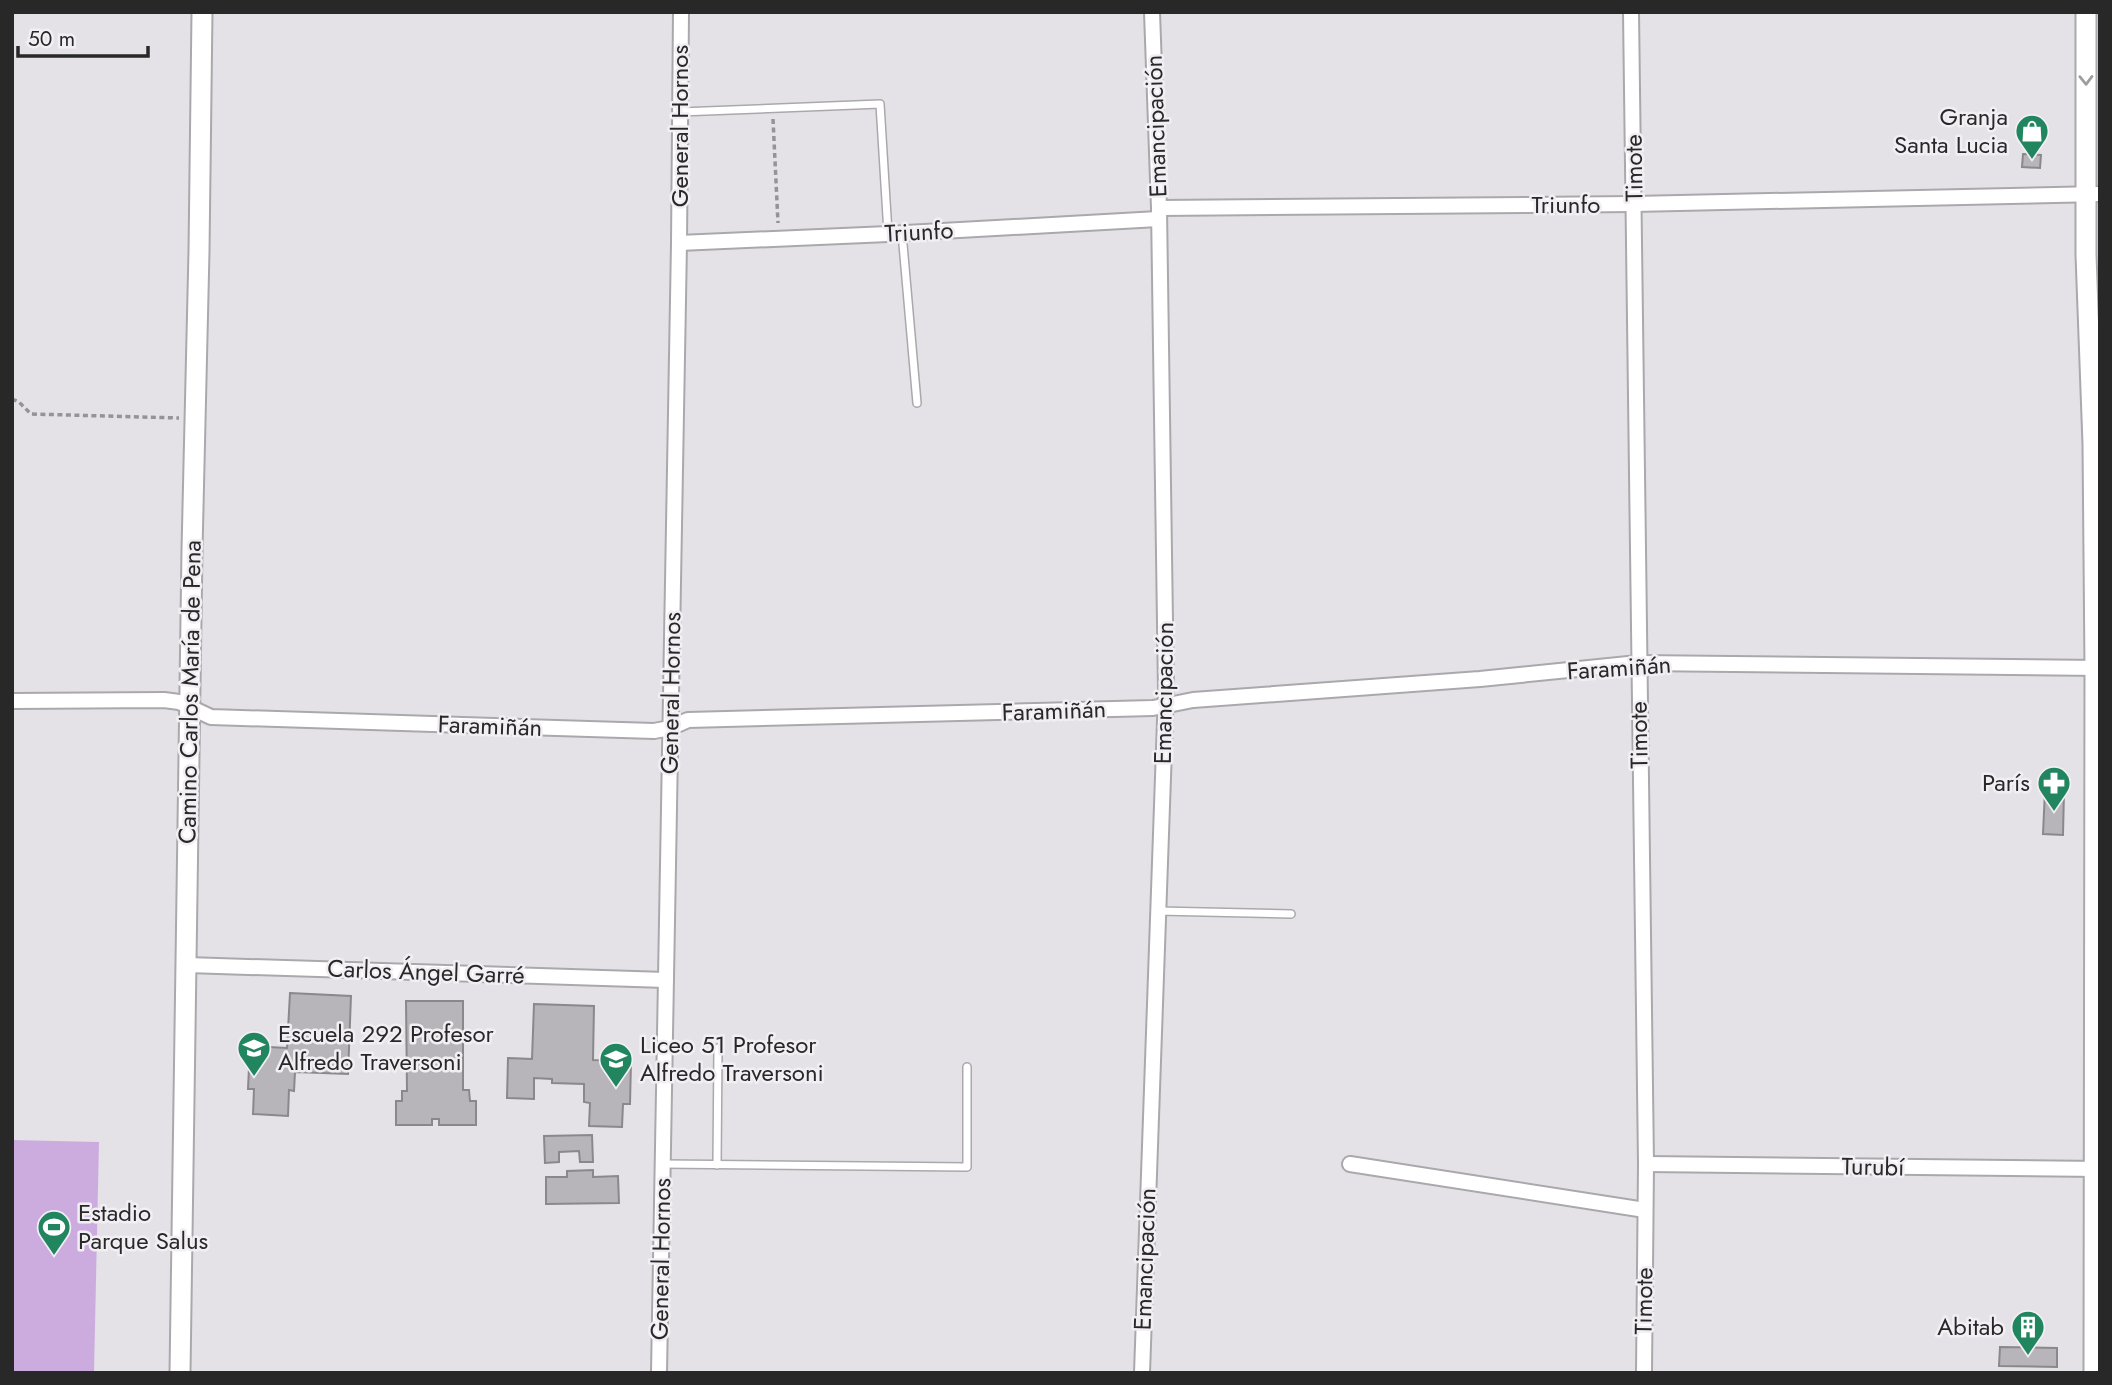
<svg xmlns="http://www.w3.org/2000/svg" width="2112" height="1385" font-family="Jost,sans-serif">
	<rect width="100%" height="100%" fill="#e5e2e7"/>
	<!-- green -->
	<path fill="#ccacdf" d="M12,1140l87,2 -5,231h-82z"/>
	<!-- building -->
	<g fill="#b7b5b9" stroke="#8b888c" stroke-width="2">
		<path d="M2023,154l18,1 -1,13 -18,-1z"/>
		<path d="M2045,790l19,1 -1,44 -20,-1z"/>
		<path d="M290,993l61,3 -3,78 -53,-2 -1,19 -5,-1 -1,26 -35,-2 1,-25h-6l2,-43 37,2z"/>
		<path d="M406,1001h57v89h6l1,11h6v24h-37v-6h-7v6h-36v-24h6v-10h5z"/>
		<path d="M534,1004l60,2 -1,54 38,1 -1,43h-7l-1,23 -33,-1 1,-23 -6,-1v-18l-32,-1v-4l-18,-1v21l-27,-1 1,-40 24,1z"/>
		<path d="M592,1135l1,27h-13l-1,-11 -20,1v10l-14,1 -1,-27z"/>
		<path d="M593,1170v7l25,-1 1,27 -73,1v-27h21v-6z"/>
		<path d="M2000,1347l57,1v19l-58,-1z"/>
	</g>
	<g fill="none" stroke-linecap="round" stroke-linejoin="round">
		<defs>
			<g id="lane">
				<path d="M680,112l200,-8 8,129"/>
				<path d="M902,233l15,170"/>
				<path d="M1158,911l133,3"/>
				<path d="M663,1164l304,3v-100"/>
				<path d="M717,1165l1,-117"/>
			</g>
			<g id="street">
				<path d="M1631,12l15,1152 -2,209"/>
				<path d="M1159,208l475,-4 466,-10"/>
				<path d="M679,243l209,-9 270,-15"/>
				<path d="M12,701l152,-1 15,2 32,15 443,14 16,-3 18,-8 465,-12 40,-8 287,-21 158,-16 462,5"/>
				<path d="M187,965l479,15"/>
				<path d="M1350,1164l295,46"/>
				<path d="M1646,1164l454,5"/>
				<path d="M659,1373l20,-1130 2,-231"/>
				<path d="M1142,1373l24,-681 -7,-484 -7,-196"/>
			</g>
			<g id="secondary">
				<path d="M2086,12v243l7,189 2,224 -1,705"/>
				<path d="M180,1373l12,-823 7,-299 3,-239"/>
			</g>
		</defs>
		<!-- lane casing -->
		<use href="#lane" stroke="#aba8ad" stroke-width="10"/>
		<!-- street casing -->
		<use href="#street" stroke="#aba8ad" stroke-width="18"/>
		<!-- secondary casing -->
		<use href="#secondary" stroke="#aba8ad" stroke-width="23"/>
		<!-- path -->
		<g stroke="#959396" stroke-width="3.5" stroke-dasharray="5 3.5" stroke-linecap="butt">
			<path d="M773,119l5,104"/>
			<path d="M12,399l7,3 12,12 148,4"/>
		</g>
		<!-- lane -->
		<use href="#lane" stroke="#fff" stroke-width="7"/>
		<!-- street -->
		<use href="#street" stroke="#fff" stroke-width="14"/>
		<!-- secondary -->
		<use href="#secondary" stroke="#fff" stroke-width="19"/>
	</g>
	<!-- one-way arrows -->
	<defs><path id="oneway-chevron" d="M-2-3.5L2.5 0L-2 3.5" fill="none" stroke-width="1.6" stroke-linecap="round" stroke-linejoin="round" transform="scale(1.75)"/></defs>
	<use stroke="#9f9e9f" href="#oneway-chevron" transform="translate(2086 80) rotate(89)"/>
	<!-- icons -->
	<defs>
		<symbol id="shop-pin" viewBox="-11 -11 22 30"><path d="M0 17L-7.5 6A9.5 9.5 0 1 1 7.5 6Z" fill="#21855f" stroke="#f2eff4"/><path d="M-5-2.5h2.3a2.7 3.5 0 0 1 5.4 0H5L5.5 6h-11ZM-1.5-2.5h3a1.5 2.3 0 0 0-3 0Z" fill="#fff"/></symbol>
		<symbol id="pharmacy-pin" viewBox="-11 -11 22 30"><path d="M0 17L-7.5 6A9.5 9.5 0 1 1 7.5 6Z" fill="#21855f" stroke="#f2eff4"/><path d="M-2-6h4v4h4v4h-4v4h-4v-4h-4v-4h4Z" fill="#fff"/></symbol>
		<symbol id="school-pin" viewBox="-11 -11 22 30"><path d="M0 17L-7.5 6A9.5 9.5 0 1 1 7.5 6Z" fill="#21855f" stroke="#f2eff4"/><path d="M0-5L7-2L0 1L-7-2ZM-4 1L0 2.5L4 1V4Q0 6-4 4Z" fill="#fff"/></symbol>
		<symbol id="stadium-pin" viewBox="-11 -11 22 30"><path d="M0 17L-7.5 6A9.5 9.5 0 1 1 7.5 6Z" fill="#21855f" stroke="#f2eff4"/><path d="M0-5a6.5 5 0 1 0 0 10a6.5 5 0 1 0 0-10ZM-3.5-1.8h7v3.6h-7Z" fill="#fff"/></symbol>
		<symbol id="building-pin" viewBox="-11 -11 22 30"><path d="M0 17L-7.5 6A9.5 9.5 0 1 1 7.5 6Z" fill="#21855f" stroke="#f2eff4"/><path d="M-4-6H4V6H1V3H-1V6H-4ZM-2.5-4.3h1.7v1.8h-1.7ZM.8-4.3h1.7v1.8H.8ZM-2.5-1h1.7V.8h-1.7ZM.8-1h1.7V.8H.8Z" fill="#fff"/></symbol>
	</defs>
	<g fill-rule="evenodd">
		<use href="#shop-pin" x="2013" y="112" width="38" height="52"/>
		<use href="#pharmacy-pin" x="2035" y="764" width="38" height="52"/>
		<use href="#school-pin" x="235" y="1029" width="38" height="52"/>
		<use href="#school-pin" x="597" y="1040" width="38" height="52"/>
		<use href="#stadium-pin" x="35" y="1208" width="38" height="52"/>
		<use href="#building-pin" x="2009" y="1308" width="38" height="52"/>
	</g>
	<g text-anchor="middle" stroke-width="5" stroke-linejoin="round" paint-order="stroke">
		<!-- poi labels -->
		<g font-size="24" fill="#292829" stroke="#f2eff4" text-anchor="end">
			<text x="2008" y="125">Granja<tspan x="2008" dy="28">Santa Lucia</tspan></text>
			<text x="2030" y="791">París</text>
			<text x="278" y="1042" text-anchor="start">Escuela 292 Profesor<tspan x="278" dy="28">Alfredo Traversoni</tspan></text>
			<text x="640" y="1053" text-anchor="start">Liceo 51 Profesor<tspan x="640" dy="28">Alfredo Traversoni</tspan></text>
			<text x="78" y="1221" text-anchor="start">Estadio<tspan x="78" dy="28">Parque Salus</tspan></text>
			<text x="2004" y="1335">Abitab</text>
		</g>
		<!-- street labels -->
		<g font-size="24" fill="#292829" stroke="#f2eff4">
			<text transform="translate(680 126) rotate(-90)" y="8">General Hornos</text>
			<text transform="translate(1156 126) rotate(-92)" y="8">Emancipación</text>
			<text transform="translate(1634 168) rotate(-91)" y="8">Timote</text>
			<text x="1566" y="213">Triunfo</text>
			<text transform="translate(919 232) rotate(-3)" y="8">Triunfo</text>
			<text transform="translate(1619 668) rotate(-4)" y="8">Faramiñán</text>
			<text transform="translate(190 692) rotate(-89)" y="8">Camino Carlos María de Pena</text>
			<text transform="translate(671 693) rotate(-89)" y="8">General Hornos</text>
			<text transform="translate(1164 693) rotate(-89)" y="8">Emancipación</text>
			<text transform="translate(1054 711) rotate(-2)" y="8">Faramiñán</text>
			<text transform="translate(490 726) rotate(2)" y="8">Faramiñán</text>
			<text transform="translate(1639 735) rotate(-91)" y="8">Timote</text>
			<text transform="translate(426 972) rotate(2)" y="8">Carlos Ángel Garré</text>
			<text transform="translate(1873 1167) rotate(1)" y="8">Turubí</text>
			<text transform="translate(661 1259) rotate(-89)" y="8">General Hornos</text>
			<text transform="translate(1145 1259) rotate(-88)" y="8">Emancipación</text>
			<text transform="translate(1644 1301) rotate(-89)" y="8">Timote</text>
		</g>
	</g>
	<!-- border -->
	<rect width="2112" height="1385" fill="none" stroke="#292829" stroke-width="28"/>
	<!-- scale -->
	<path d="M18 46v10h130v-10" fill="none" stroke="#292829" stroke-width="3.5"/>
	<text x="28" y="46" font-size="21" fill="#292829" stroke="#f2eff4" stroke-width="5" paint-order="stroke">50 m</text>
</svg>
